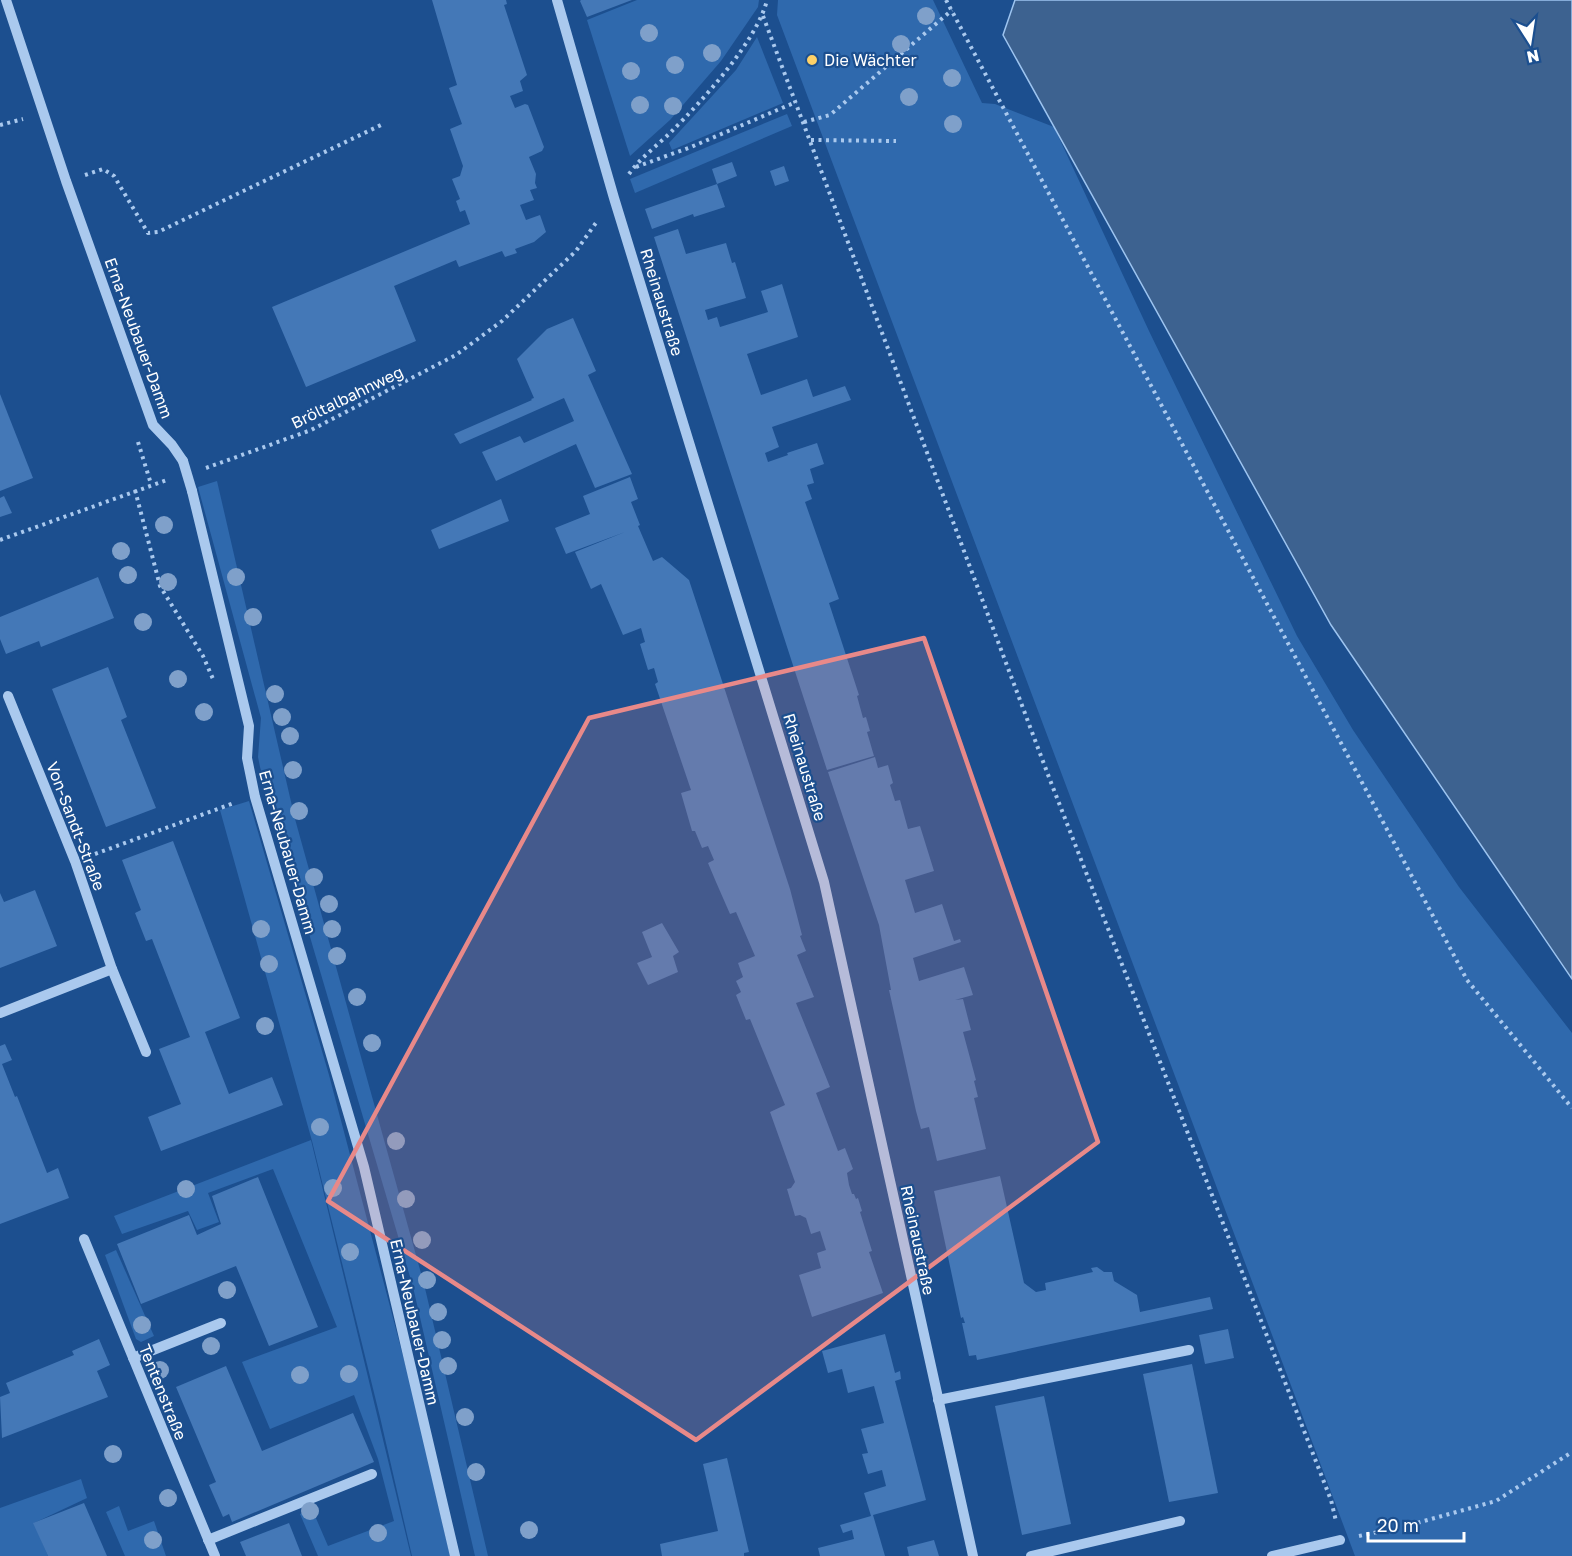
<svg xmlns="http://www.w3.org/2000/svg" width="1572" height="1556" font-family="'Golos Text',sans-serif">
	<rect width="100%" height="100%" fill="#1c4f8f"/>
	<!-- green -->
	<g fill="#2f69ad">
		<path d="M637,0h122l-1,7 -37,54 -51,59 -40,36 -43,-136z"/>
		<path d="M778,0h155l49,103 13,1 59,23 95,204 148,305 56,94 106,157 113,146v523h-217l-578,-1541z"/>
		<path d="M757,37l26,66 -111,47 -3,-7 67,-73z"/>
		<path d="M787,114l5,12 -157,67 -5,-14z"/>
		<path d="M217,481l78,338 129,465 64,272h-13l-62,-269 -153,-520 -2,-10 3,-39 -63,-231z"/>
		<path d="M249,801l80,274 83,315 38,166h-38l-32,-139 -68,-276 -92,-331z"/>
		<path d="M311,1140l100,416h-93l-18,-42 12,-5 16,37 66,-25 -16,-62 -24,-64 -84,34 -28,-67 95,-35 -64,-158 -65,24 11,29 -22,8 -9,-19 -66,23 -8,-18z"/>
		<path d="M116,1250l38,86 -13,6 -5,-3 -31,-84z"/>
		<path d="M81,1479l6,19 -53,25 14,33h-48v-48z"/>
		<path d="M119,1506l9,25 26,-10 12,35h-41l-19,-44z"/>
	</g>
	<!-- water -->
	<path fill="#3d6290" stroke="#9dc4f0" stroke-width="1.5" d="M1015,0h557v979l-241,-354 -328,-590z"/>
	<!-- building -->
	<g fill="#4478b7">
		<path d="M432,0h74l1,4 -3,1 23,70 -7,6 3,10 -13,5 5,12 10,-4 3,1 16,42 -2,4 -13,6 7,17 -1,9 2,5 -7,2 4,10 -14,5 6,15 14,-5 6,17 -12,10 -19,7 2,4 -12,4 -3,-6 -43,16 -3,-7 -62,26 22,55 -110,46 -34,-80 198,-83 -5,-14 -5,2 -4,-11 4,-2 -8,-20 8,-3 3,-10 -13,-37 12,-5 -13,-36 8,-3z"/>
		<path d="M581,0h51l-45,17 -7,-16z"/>
		<path d="M732,162l5,14 -20,8 8,23 -31,10 -1,-3 -41,15 -7,-20 72,-25 -5,-15z"/>
		<path d="M784,166l5,15 -14,5 -5,-15z"/>
		<path d="M678,229l8,25 40,-11 6,20 3,-1 11,36 -41,12 3,10 9,-3 3,10 48,-15 -7,-21 21,-7 16,53 -51,17 14,41 46,-16 6,18 32,-11 6,14 -79,27 7,20 -14,6 3,9 20,-7 -1,-2 30,-10 7,21 -14,5 4,14 -7,2 5,14 -7,3 34,97 -10,4 30,92 -2,1 6,22 3,-1 4,14 -3,1 7,24 -47,14 -173,-533z"/>
		<path d="M573,318l23,53 -8,4 44,99 -37,14 -19,-44 -80,37 -14,-29 38,-16 4,7 50,-22 -10,-23 -104,46 -6,-10 78,-34 -1,-1 3,-1 -17,-39 30,-30z"/>
		<path d="M0,394l33,84 -33,13z"/>
		<path d="M630,477l8,22 -7,3 9,23 -2,1 15,35 9,-4 27,23 101,309 12,46 -2,1 6,15 -9,4 17,42 -18,6 34,84 -14,6 22,58 7,-3 8,21 -6,4 2,12 3,9h2l2,5 2,-1 4,13 -2,1 12,39 -3,1 14,41 -71,24 -13,-42 22,-7 -4,-15 9,-3 -6,-19 -9,3 -5,-16 -6,-3 -5,1 -8,-27 4,-1 4,-6 -25,-70 15,-7 -35,-86 -4,1 -10,-25 5,-3 -5,-11 7,-4 -5,-14 17,-7 -19,-44 -6,2 -14,-32 -8,-19 6,-3 -6,-14 -6,2 -7,-17h-3l-11,-38 10,-3 -36,-106 3,-2 -4,-14 -6,2 -8,-26 5,-2 -4,-14 -18,7 -22,-51 -10,5 -16,-37 50,-20 -59,22 -11,-26 35,-14 -7,-18z"/>
		<path d="M4,496l8,17 -12,4v-19z"/>
		<path d="M501,499l8,22 -70,28 -8,-19z"/>
		<path d="M98,577l16,41 -73,29 -2,-6 -33,13 -6,-15v-22z"/>
		<path d="M108,667l19,50 -6,3 35,88 -50,19 -54,-138z"/>
		<path d="M875,757l3,11 10,-3 5,18 -3,2 5,16 5,-1 8,29 12,-3 14,45 -29,9 10,33 27,-9 12,37 6,-2 1,3 -48,16 6,23 45,-14 9,28 -18,5 8,-1 8,31 -8,2 13,48 -2,1 4,16 -4,1 12,51 -49,12 -8,-34 -8,2 -5,-18 -27,-121h2l-12,-65 -51,-153z"/>
		<path d="M173,841l67,177 -35,14 24,62 43,-17 11,28 -122,46 -13,-34 33,-13 -22,-55 31,-12 -38,-98 -6,2 -11,-28 6,-3 -19,-50z"/>
		<path d="M35,890l22,56 -57,22v-75l4,9z"/>
		<path d="M662,923l17,29 -6,4 5,16 -30,13 -11,-22 15,-6 -10,-25z"/>
		<path d="M5,1044l7,16 -10,4 13,33 2,-1 30,77 11,-5 11,30 -69,26v-178z"/>
		<path d="M1000,1176l24,107 12,9 10,-2 -1,-7 48,-11 -2,-4 6,-1 7,5h8l2,9 23,14 3,17 70,-15 3,12 -236,51 -1,-5 -7,1 -7,-33h3l-2,-6 -2,1 -27,-127z"/>
		<path d="M258,1177l60,150 -49,19 -33,-80 -95,38 -24,-60 72,-29 8,20 24,-11 -9,-28z"/>
		<path d="M1228,1329l6,29 -29,6 -6,-29z"/>
		<path d="M885,1334l10,39 5,-2 1,8 -6,2 31,119 -53,15 12,41h-65l-2,-8 36,-9 -2,-9 -9,3 -3,-8 31,-9 -7,-23 22,-7 -4,-16 -14,4 -6,-20 6,-1 -7,-24 23,-6 -10,-37 -26,7 -6,-24 -14,4 -6,-22z"/>
		<path d="M99,1339l11,26 -13,6 11,26 -106,41 -2,-41 10,-4 -4,-10 68,-28 -2,-4z"/>
		<path d="M1192,1364l26,129 -49,9 -26,-128z"/>
		<path d="M226,1366l36,85 91,-38 21,49 -142,60 -3,-8 -6,3 -14,-32 7,-3 -40,-95z"/>
		<path d="M1044,1396l27,128 -49,11 -27,-129z"/>
		<path d="M727,1458l22,94 -5,1v3h-82l-2,-12 58,-13 -15,-67z"/>
		<path d="M84,1503l23,53h-59l-15,-33z"/>
		<path d="M289,1523l13,33h-56l-6,-14z"/>
		<path d="M934,1540l5,16h-30l-2,-9z"/>
	</g>
	<g fill="none" stroke-linecap="round" stroke-linejoin="round">
		<!-- path -->
		<g stroke="#aac9ee" stroke-width="4" stroke-dasharray="3 4.5" stroke-linecap="butt">
			<path d="M946,0l521,980 105,128"/>
			<path d="M763,16l287,764 281,720 5,21"/>
			<path d="M804,122l26,-7 122,-105"/>
			<path d="M0,125l23,-6"/>
			<path d="M811,140l85,1"/>
			<path d="M636,167l55,-20 105,-45"/>
			<path d="M629,174c11,-16 29,-29 43,-43 30,-30 85,-90 95,-131"/>
			<path d="M85,175l18,-6 11,7 34,57 10,-1 223,-107"/>
			<path d="M138,442l13,42"/>
			<path d="M206,468l105,-38 145,-75 46,-34 74,-70 22,-31"/>
			<path d="M135,490l25,96 43,70 10,23"/>
			<path d="M0,540l167,-60"/>
			<path d="M95,854l139,-51"/>
			<path d="M1359,1536l47,-10 90,-25 76,-49"/>
		</g>
		<!-- minor -->
		<g stroke="#aac9ee" stroke-width="10">
			<path d="M6,0l60,181 87,244 19,20 11,16"/>
			<path d="M557,0l57,198 210,684 149,674"/>
			<path d="M192,491l57,235 -2,32 8,39 109,370 91,389"/>
			<path d="M8,696l67,165 37,108 34,83"/>
			<path d="M0,1013l112,-44"/>
			<path d="M84,1239l131,317"/>
			<path d="M133,1358l88,-35"/>
			<path d="M938,1400l251,-50"/>
			<path d="M208,1540l164,-66"/>
			<path d="M1031,1556l149,-35"/>
			<path d="M1272,1556l68,-16"/>
		</g>
		<!-- minor-bridge -->
		<path stroke="#aac9ee" stroke-width="10" d="M183,461l9,30"/>
	</g>
	<!-- trees -->
	<g fill="#7fa0ca">
		<circle cx="926" cy="16" r="9"/>
		<circle cx="649" cy="33" r="9"/>
		<circle cx="901" cy="44" r="9"/>
		<circle cx="712" cy="53" r="9"/>
		<circle cx="675" cy="65" r="9"/>
		<circle cx="631" cy="71" r="9"/>
		<circle cx="952" cy="78" r="9"/>
		<circle cx="909" cy="97" r="9"/>
		<circle cx="640" cy="105" r="9"/>
		<circle cx="673" cy="106" r="9"/>
		<circle cx="953" cy="124" r="9"/>
		<circle cx="164" cy="525" r="9"/>
		<circle cx="121" cy="551" r="9"/>
		<circle cx="128" cy="575" r="9"/>
		<circle cx="236" cy="577" r="9"/>
		<circle cx="168" cy="582" r="9"/>
		<circle cx="253" cy="617" r="9"/>
		<circle cx="143" cy="622" r="9"/>
		<circle cx="178" cy="679" r="9"/>
		<circle cx="275" cy="694" r="9"/>
		<circle cx="204" cy="712" r="9"/>
		<circle cx="282" cy="717" r="9"/>
		<circle cx="290" cy="736" r="9"/>
		<circle cx="293" cy="770" r="9"/>
		<circle cx="299" cy="811" r="9"/>
		<circle cx="314" cy="877" r="9"/>
		<circle cx="329" cy="904" r="9"/>
		<circle cx="261" cy="929" r="9"/>
		<circle cx="332" cy="929" r="9"/>
		<circle cx="337" cy="956" r="9"/>
		<circle cx="269" cy="964" r="9"/>
		<circle cx="357" cy="997" r="9"/>
		<circle cx="265" cy="1026" r="9"/>
		<circle cx="372" cy="1043" r="9"/>
		<circle cx="320" cy="1127" r="9"/>
		<circle cx="396" cy="1141" r="9"/>
		<circle cx="333" cy="1188" r="9"/>
		<circle cx="186" cy="1189" r="9"/>
		<circle cx="406" cy="1199" r="9"/>
		<circle cx="422" cy="1240" r="9"/>
		<circle cx="350" cy="1252" r="9"/>
		<circle cx="427" cy="1280" r="9"/>
		<circle cx="227" cy="1290" r="9"/>
		<circle cx="438" cy="1312" r="9"/>
		<circle cx="142" cy="1325" r="9"/>
		<circle cx="442" cy="1340" r="9"/>
		<circle cx="211" cy="1346" r="9"/>
		<circle cx="448" cy="1366" r="9"/>
		<circle cx="160" cy="1370" r="9"/>
		<circle cx="349" cy="1374" r="9"/>
		<circle cx="300" cy="1375" r="9"/>
		<circle cx="465" cy="1417" r="9"/>
		<circle cx="113" cy="1454" r="9"/>
		<circle cx="476" cy="1472" r="9"/>
		<circle cx="168" cy="1498" r="9"/>
		<circle cx="310" cy="1511" r="9"/>
		<circle cx="529" cy="1530" r="9"/>
		<circle cx="378" cy="1533" r="9"/>
		<circle cx="153" cy="1540" r="9"/>
	</g>
	<!-- marked area -->
	<path fill="#e88989" fill-opacity="0.2" stroke="#e88989" stroke-width="4.5" stroke-linejoin="round" d="M924,638l174,504 -402,298 -368,-239 261,-483z"/>
	<!-- markers -->
	<circle fill="#fed168" stroke="#1c4f8f" stroke-width="2" cx="812" cy="60" r="6"/>
	<g text-anchor="middle" stroke-width="4.5" stroke-linejoin="round" paint-order="stroke">
		<!-- poi labels -->
		<g font-size="16" fill="#fff" stroke="#1c4f8f" text-anchor="start">
			<text x="824" y="66">Die Wächter</text>
		</g>
		<!-- street labels -->
		<g font-size="16" fill="#fff" stroke="#1c4f8f">
			<text transform="translate(662 302) rotate(73)" y="6">Rheinaustraße</text>
			<text transform="translate(139 338) rotate(70)" y="6">Erna-Neubauer-Damm</text>
			<text transform="translate(347 397) rotate(-26)" y="6">Bröltalbahnweg</text>
			<text transform="translate(805 767) rotate(73)" y="6">Rheinaustraße</text>
			<text transform="translate(76 826) rotate(69)" y="6">Von-Sandt-Straße</text>
			<text transform="translate(288 852) rotate(74)" y="6">Erna-Neubauer-Damm</text>
			<text transform="translate(918 1240) rotate(78)" y="6">Rheinaustraße</text>
			<text transform="translate(415 1322) rotate(77)" y="6">Erna-Neubauer-Damm</text>
			<text transform="translate(163 1392) rotate(68)" y="6">Tentenstraße</text>
		</g>
	</g>
	<!-- north arrow -->
	<g transform="translate(1530 42) rotate(168)" stroke="#1c4f8f" stroke-width="4.5" paint-order="stroke">
	<path d="M0-4.5L10 22L0 15L-10 22Z" fill="#ffffff"/>
	<text y="-9" font-size="16" font-weight="bold" text-anchor="middle" fill="#ffffff">N</text>
	</g>
	<!-- scale -->
	<path d="M1368 1532v9h96v-9" fill="none" stroke="#ffffff" stroke-width="3"/>
	<text x="1377" y="1532" font-size="18" fill="#ffffff" stroke="#1c4f8f" stroke-width="4.5" paint-order="stroke">20 m</text>
</svg>
